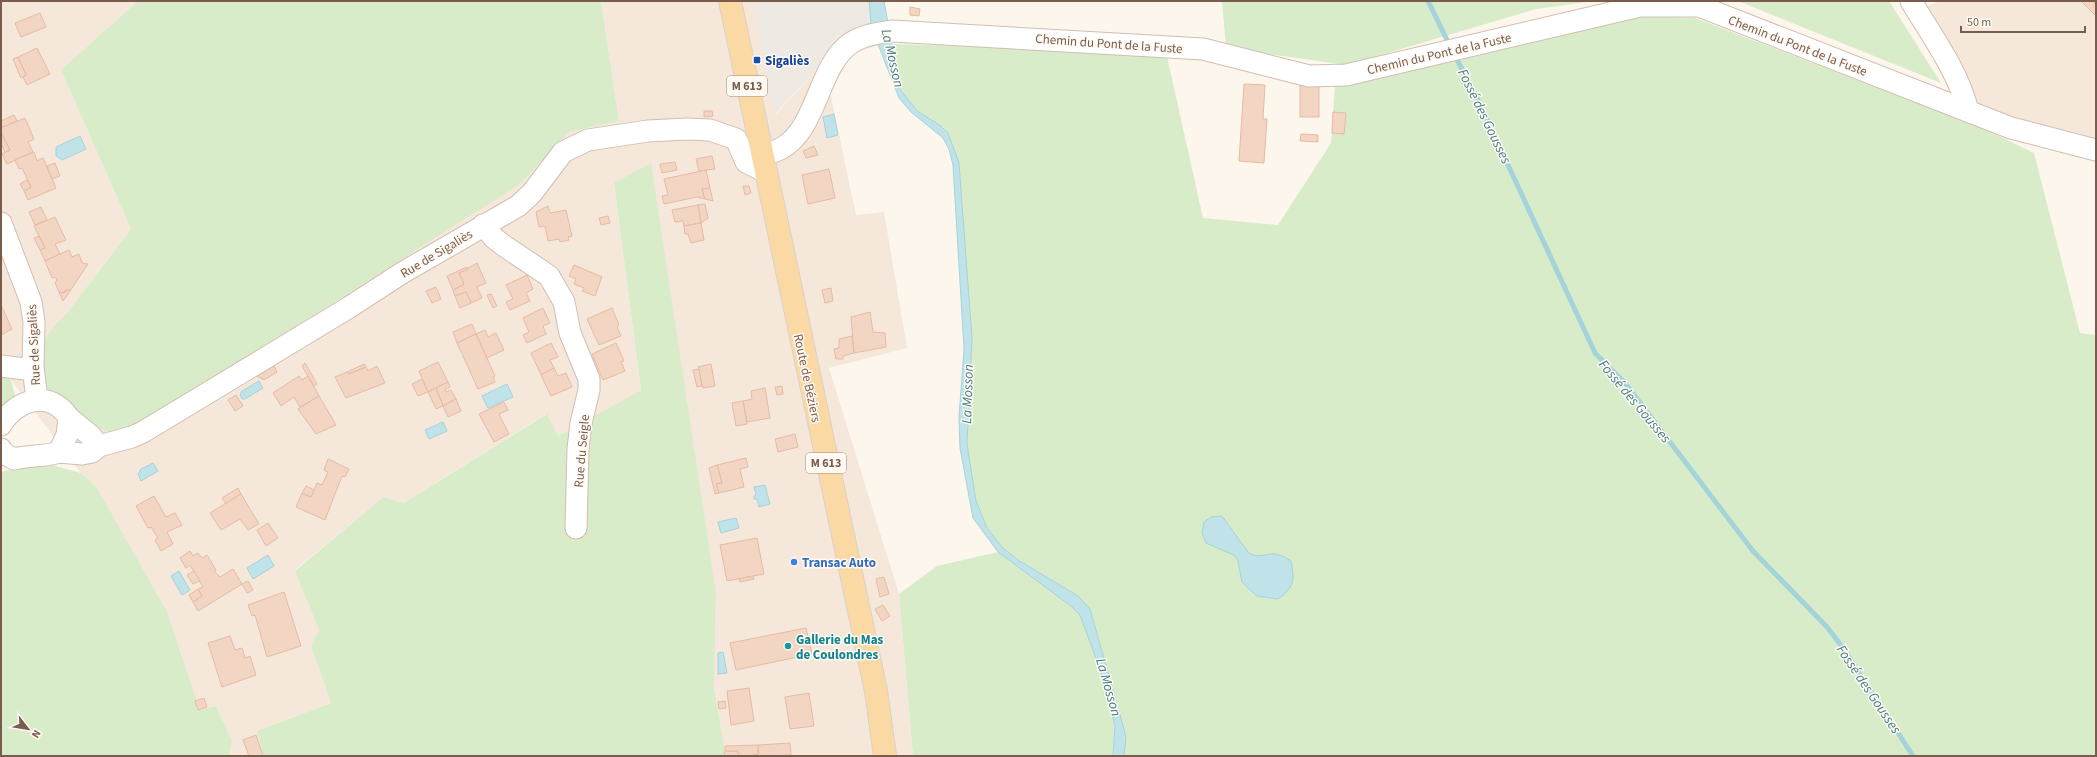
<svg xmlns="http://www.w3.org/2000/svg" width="2097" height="757" font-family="'Source Sans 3',sans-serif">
	<rect width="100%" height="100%" fill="#fdf6ec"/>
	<!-- residential -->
	<g fill="#f5e8da">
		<path d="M1,1h137l-77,69 70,159 -64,84 -14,14 467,-143 49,-52 50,-11 -18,-120h152l23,113 68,-74 30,-6 5,11 -27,9 -22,38 26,123 28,-3 23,136 -78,20 70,226 14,162h-189v-11l-10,-57 2,-95 -102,-409 27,206 -83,46 -12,-22 -142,89 -21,-6 -88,73 24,60 -8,16 20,57 -74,28 6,25h-34l3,-15 -16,-35 -16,5 -20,-61 -83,-162 -16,-15 -70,-93 -10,-7z"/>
		<path d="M1940,1h156v142l-113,-30 -60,-105z"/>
	</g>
	<!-- industrial -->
	<path fill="#efe9e4" d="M753,1h116l2,23 -27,16 -69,74z"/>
	<!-- green -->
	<g fill="#d8ecc9">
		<path d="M138,1h463l18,120 -50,11 -49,52 -299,190 -103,60 -20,-6 -51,-40 -5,-11 -2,-30 13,-20 14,-14 64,-84 -70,-159z"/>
		<path d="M1222,1h372l-58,8 -189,56 -121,-17z"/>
		<path d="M1738,1h151l52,82z"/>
		<path d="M1635,16l60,2 285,109 54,26 46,180 16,2v421h-972l2,-18 -2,-9 -34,-120 -12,-13 -60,-36 -16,-13 -15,-19 -11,-27 -9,-57 5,-106 -13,-175 -11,-30 -5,-6 -26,-16 -17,-22 -7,-45 273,8 37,166 75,7 53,-82 4,-59z"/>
		<path d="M651,163l65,430 -2,95 10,57v11h-461l-6,-25 74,-28 -20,-57 8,-16 -24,-59 88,-74 21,6 143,-89 11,22 83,-46 -27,-207z"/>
		<path d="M1,373l10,7 7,27 -17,17z"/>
		<path d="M41,462l40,11 16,15 70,124 33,98 16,-4 16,35 -3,15h-228v-284z"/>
		<path d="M998,552l73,54 9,9 20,54 15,57 -2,30h-200l-14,-162 38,-28z"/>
	</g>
	<!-- water -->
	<g fill="#bfe3e8" stroke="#a5d3da">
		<path d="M869,1h15l16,88 17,22 24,15 7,7 11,30 13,175 -5,106 9,57 11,27 15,19 16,13 60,36 12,13 34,120 2,9 -2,18h-11l2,-30 -15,-57 -20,-54 -9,-9 -73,-54 -25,-34 -13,-70 -1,-31 5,-68 -11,-184 -4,-16 -6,-11 -32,-26 -12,-14 -25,-64 -3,-10z"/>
		<path d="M834,114l4,21 -11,3 -4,-21z"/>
		<path d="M80,136l6,13 -24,11 -6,-4v-9z"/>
		<path d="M259,381l4,7 -18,11h-3l-2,-4 2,-4z"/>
		<path d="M507,384l6,13 -25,11 -6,-12z"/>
		<path d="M443,422l4,9 -18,8 -4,-9z"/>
		<path d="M153,463l5,8 -17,10 -3,-7 3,-5z"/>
		<path d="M765,485l5,19 -11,3 -2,-8h-3v-3l2,-1 -2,-8z"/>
		<path d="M1222,516l26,36c10,7 14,2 25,2 5,-1 13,4 18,7 4,19 3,27 -13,38l-21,-3 -8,-7 -7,-7 -4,-21 -4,-6 -28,-12 -4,-10 2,-11 7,-5z"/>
		<path d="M736,518l3,10 -18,5 -3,-11z"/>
		<path d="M268,555l6,11 -21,13 -6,-11z"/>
		<path d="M179,571l11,19 -8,5 -11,-19z"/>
		<path d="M723,652l4,21 -9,1v-21z"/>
	</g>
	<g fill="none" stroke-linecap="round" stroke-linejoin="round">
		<!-- stream -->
		<g stroke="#a5d3da" stroke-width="5">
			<path d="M1428,1l22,45"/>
			<path d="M1454,54l24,46 117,253 30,30 128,168 74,76 16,21 70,108"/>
		</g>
	</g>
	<!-- building -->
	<g fill="#f3d5c3" stroke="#e6bba3">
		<path d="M2081,1h11l4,4v11z"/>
		<path d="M910,7l10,2 -1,7 -9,-1z"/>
		<path d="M40,13l6,14 -25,10 -6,-14z"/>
		<path d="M37,48l13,26 -23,11 -4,-8 3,-2 -8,-18z"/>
		<path d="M18,57l8,18 -5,3 -8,-19z"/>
		<rect x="1300" y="83" width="19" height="34"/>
		<path d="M1244,84l21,1 -2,34h4l-3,44 -25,-2z"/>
		<path d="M704,111h8l1,5 -9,1z"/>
		<path d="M1333,112l13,1 -2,21 -12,-1z"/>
		<path d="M14,115l3,6 -16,7v-7z"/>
		<path d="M25,118l9,21 -6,3 5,10 -26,12 -5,-10 8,-4 -9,-17v-5z"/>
		<path d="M1,133l9,17 -5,2 -4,-9z"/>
		<path d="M1301,134l17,1v7l-18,-1z"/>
		<path d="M814,146l4,9 -12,3 -3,-7z"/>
		<path d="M34,152l3,9 6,-3 13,30 -28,12 -4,-9 7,-4 -9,-19 -3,1 -4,-9z"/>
		<path d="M712,156l3,13 -16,2 -3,-12z"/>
		<path d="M675,162l2,8 -15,3 -2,-9z"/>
		<path d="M55,163l5,13 -8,3 -5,-13z"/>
		<path d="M829,169l6,29 -27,6 -6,-29z"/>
		<path d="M706,170l4,18 -8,1 3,10 -8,-2 -33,7 -2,-8 6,-1 -4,-16z"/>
		<path d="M27,180l4,7 -7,4 -4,-7z"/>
		<path d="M743,186h6l2,7 -6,2z"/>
		<path d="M710,188l3,13 -8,-2 -3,-10z"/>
		<path d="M705,204l3,14 -7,5 -3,-18z"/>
		<path d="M698,205l3,18 -17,3 -1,-5 -8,1 -3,-12z"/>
		<path d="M548,206l2,7 16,-3 6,26 -4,1 1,3 -9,2 -1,-3 -11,2 -3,-15 -6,1 -3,-15z"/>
		<path d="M41,207l6,13 -12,5 -6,-13z"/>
		<path d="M608,216l2,7 -9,2 -2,-7z"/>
		<path d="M55,217l11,23 -11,4 5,10 -15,7 -5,-11 5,-2 -11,-22z"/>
		<path d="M701,223l3,17 -13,3 -3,-9h-3l-1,-8z"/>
		<path d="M39,236l6,12 -5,2 -6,-12z"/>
		<path d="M69,250l3,7 7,-3 3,9 6,1 -18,27 -2,-2 -6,4 -3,-1 -4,-9 2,-3 -2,-3 -3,1 -7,-17z"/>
		<path d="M477,263l9,20 -9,4 5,11 -11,5 -5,-11 -11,4 -2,-6 11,-6 -5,-11z"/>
		<path d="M574,265l28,12 -7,19 -13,-5 2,-3 -10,-4 2,-5 -7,-3z"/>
		<path d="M467,267l1,2 -9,4 5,11 -11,6 -6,-14z"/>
		<path d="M527,275l6,14 -7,4 4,8 -20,9 -4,-8 7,-3 -7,-14z"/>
		<path d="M436,287l5,12 -9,4 -6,-12z"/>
		<path d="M831,288l2,13 -8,2 -3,-13z"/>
		<path d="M68,289l2,2 -7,10 -4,-9 5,1z"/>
		<path d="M466,292l5,11 -11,5 -5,-12z"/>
		<path d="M491,294l6,12 -4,2 -6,-13z"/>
		<path d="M1,305l11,24 -11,6z"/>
		<path d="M543,308l7,15 -7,3 3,8 -19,9 -4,-8 6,-3 -6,-14z"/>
		<path d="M612,308l7,17 -2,2 4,9 -22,9 -12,-26z"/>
		<path d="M870,312l3,20 12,1 1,14 -32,6 -3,-36z"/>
		<path d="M472,324l4,10 -19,9 -4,-11z"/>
		<path d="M485,330l3,7 8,-4 8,17 -17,8 -11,-24z"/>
		<path d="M476,334l19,42 -2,1 2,5 -17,7 -21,-46z"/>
		<path d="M852,336l2,17 -11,3v3h-7l-2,-10 5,-1v-9z"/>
		<path d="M551,343l7,14 -8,3 4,8 -13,7 -10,-22z"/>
		<path d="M616,343l8,18 -3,1 4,9 -22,9 -11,-26z"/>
		<path d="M438,362l10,20 -20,10 -9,-21z"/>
		<path d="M305,363l12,21 -3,2 -12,-20z"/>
		<path d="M364,364l2,3 -17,7 -2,-2z"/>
		<path d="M711,364l4,22 -12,2 -5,-21z"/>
		<path d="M274,366l3,6 -13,8 -7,-4z"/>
		<path d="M377,366l8,17 -39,15 -11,-21 12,-5 2,2 17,-7 2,4z"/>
		<path d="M554,368l4,8 8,-3 6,14 -21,9 -10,-21z"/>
		<path d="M699,369l3,17 -5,1 -4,-17z"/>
		<path d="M299,376l3,4 6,-4 11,20 -19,11 -6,-10 -13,9 -8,-13z"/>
		<path d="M422,379l6,13 -10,4 -6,-12z"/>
		<path d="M448,382l2,5 -5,2 1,3 5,-2 5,9 -13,7 -7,-18z"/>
		<path d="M782,386l1,8 -6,1 -2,-8z"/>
		<path d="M436,388l7,18 -7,3 -8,-17z"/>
		<path d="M765,388l5,30 -23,4 -4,-21 9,-2 -1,-8z"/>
		<path d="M236,395l7,11 -8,5 -7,-11z"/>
		<path d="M319,396l17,29 -20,9 -18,-25z"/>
		<path d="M456,399l5,12 -13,6 -5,-11z"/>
		<path d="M743,401l4,23 -11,2 -4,-23z"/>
		<path d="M504,402l4,8 -9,4 10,20 -15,8 -15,-28z"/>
		<path d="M795,434l3,13 -20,5 -3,-13z"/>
		<path d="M746,458l2,9 -8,2 4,18 -25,6 -3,-9 6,-1 -5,-18z"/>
		<path d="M328,459l21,10 -4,8 -3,-1 -17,44 -29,-13 6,-14 9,4 6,-14 5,2 6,-13 -4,-2z"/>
		<path d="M717,465l5,18 -6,1 3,9 -4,1 -6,-26z"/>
		<path d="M306,486l8,4 -3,7 -9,-4z"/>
		<path d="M238,488l3,6 -15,10 -4,-6z"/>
		<path d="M241,494l18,30 -11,6 -8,-11 -19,11 -11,-17z"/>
		<path d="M154,496l12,21 9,-4 7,12 -15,7 6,12 -12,7 -6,-11 3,-2 -7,-11 -3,1 -12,-22z"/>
		<path d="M268,523l10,15 -12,8 -9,-16z"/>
		<path d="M757,538l7,36 -37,7 -7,-36z"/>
		<path d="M190,551l3,5 5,-3 4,5 5,-3 9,15 -2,1 6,6 13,-8 9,15 -44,27 -5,-9 9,-6 -4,-7 5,-2 -13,-22 -4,3 -6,-10z"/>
		<path d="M194,571l6,10 -7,3 -6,-9z"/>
		<path d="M753,576l1,3 -14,3 -1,-3z"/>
		<path d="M884,577l5,17 -9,3 -4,-18z"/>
		<path d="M248,581l5,9 -6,3 -5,-9z"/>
		<path d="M198,589l4,7 -9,6 -4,-7z"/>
		<path d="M284,592l17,54 -34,11 -12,-42 -3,1 -4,-11z"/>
		<path d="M883,605l7,11 -8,5 -7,-12z"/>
		<path d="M806,628l6,26 -76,16 -6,-27z"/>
		<path d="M230,636l5,14 7,-2 3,10 5,-2 6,19 -34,12 -14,-44z"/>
		<path d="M749,688l5,33 -23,4 -4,-34z"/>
		<path d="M809,693l5,33 -24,3 -5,-32z"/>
		<path d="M204,698l3,9 -9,3 -3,-9z"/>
		<path d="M725,701l1,7 -7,1 -1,-7z"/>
		<path d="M256,735l7,21h-14l-6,-16z"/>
		<path d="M790,743l1,12 -27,1h-40l1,-5h13l1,5 19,-2v-9z"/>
		<path d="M758,745v9l-3,1 -16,1 -1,-5h-13v-5z"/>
	</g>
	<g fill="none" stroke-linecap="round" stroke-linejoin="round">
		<defs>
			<g id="minor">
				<path d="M1911,1c21,35 47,70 57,110"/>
				<path d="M762,155c6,-2 12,-3 18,-6 38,-19 37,-83 71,-106 12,-8 27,-10 41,-12l311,18 106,27 37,-1 294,-69h59l312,122 85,22"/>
				<path d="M1,223l30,79 3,20 -1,45 4,33"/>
				<path d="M483,225l11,13 9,7 46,31 15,26 6,31 19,46v11l-8,33 -3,26 -2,79"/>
				<path d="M1,366l32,4"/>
				<path d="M69,418l22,18 8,10"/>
				<path d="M1,425c15,-26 50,-36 68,-7l-2,17 -8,17c-14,5 -30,3 -45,7l-11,-6 -2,-4"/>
				<path d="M59,452l23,2 10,-2 7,-6 33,-9 11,-5 205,-124 54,-35 116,-67 14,-13 31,-41 25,-12 60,-9 39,-2 23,1 26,9 10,23 18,9"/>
			</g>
			<path id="major" d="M730,1l146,690 9,65"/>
		</defs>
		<!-- minor casing -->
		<use href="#minor" stroke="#d1beb0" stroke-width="23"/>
		<!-- major casing -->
		<use href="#major" stroke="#dad1cd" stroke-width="24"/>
		<!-- minor -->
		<use href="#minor" stroke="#fff" stroke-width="21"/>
		<!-- major -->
		<use href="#major" stroke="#fbd9a5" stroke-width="22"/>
	</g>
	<!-- markers -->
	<rect fill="#1a4fb4" stroke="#fffaf3" stroke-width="1.5" x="753" y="56" width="8" height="8" rx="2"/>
	<circle fill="#3f7fe0" stroke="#fffaf3" stroke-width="1.5" cx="794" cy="562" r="4"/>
	<circle fill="#0f9aa8" stroke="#fffaf3" stroke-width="1.5" cx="788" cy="646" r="4"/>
	<g text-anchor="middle" stroke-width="3" stroke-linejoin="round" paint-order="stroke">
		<!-- shield labels -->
		<g fill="#fffaf3" stroke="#a28b7f" stroke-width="1">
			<rect x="727" y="76" width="40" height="20" rx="3"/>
			<rect x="806" y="453" width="40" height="20" rx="3"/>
		</g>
		<g font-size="12" font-weight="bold" fill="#7a5c4d">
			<text x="747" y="90">M 613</text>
			<text x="826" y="467">M 613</text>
		</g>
		<!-- street labels -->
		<g font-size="13" fill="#7a5c4d" stroke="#fffaf3">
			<text transform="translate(1109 43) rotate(4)" y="5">Chemin du Pont de la Fuste</text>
			<text transform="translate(1798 45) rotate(21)" y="5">Chemin du Pont de la Fuste</text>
			<text transform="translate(1439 53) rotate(-13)" y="5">Chemin du Pont de la Fuste</text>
			<text transform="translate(436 253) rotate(-31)" y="5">Rue de Sigaliès</text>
			<text transform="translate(33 345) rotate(-93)" y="5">Rue de Sigaliès</text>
			<text transform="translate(808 378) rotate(78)" y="5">Route de Béziers</text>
			<text transform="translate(581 451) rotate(-85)" y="5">Rue du Seigle</text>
		</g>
		<!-- transit labels -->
		<g font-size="13" font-weight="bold" fill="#164399" stroke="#fffaf3" text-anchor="start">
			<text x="765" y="65">Sigaliès</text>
		</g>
		<!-- shop labels -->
		<g font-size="13" font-weight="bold" fill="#366cbe" stroke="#fffaf3" text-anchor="start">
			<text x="802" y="567">Transac Auto</text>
		</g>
		<!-- culture labels -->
		<g font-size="13" font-weight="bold" fill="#0d838f" stroke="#fffaf3" text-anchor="start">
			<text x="796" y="644">Gallerie du Mas<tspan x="796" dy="15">de Coulondres</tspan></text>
		</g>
		<!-- water labels -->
		<g font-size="14" font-style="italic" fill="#437c86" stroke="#fffaf3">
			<text transform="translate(893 58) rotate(77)" y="5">La Mosson</text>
			<text transform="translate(1485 116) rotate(64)" y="5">Fossé des Gousses</text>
			<text transform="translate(967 394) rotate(-88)" y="5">La Mosson</text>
			<text transform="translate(1635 401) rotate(50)" y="5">Fossé des Gousses</text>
			<text transform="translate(1109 687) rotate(74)" y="5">La Mosson</text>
			<text transform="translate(1869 689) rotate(56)" y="5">Fossé des Gousses</text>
		</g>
	</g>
	<!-- border -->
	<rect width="2097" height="757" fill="none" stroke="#7a5c4d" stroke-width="4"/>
	<!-- north arrow -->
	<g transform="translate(28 729) rotate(121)" stroke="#fffaf3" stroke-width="3" paint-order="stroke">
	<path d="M0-3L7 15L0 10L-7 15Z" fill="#7a5c4d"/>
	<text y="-6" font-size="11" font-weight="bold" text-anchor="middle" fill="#7a5c4d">N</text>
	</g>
	<!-- scale -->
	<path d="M1961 26v6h124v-6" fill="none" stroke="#7a5c4d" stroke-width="2"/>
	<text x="1967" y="26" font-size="12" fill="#7a5c4d" stroke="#fffaf3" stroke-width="3" paint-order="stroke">50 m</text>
</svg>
